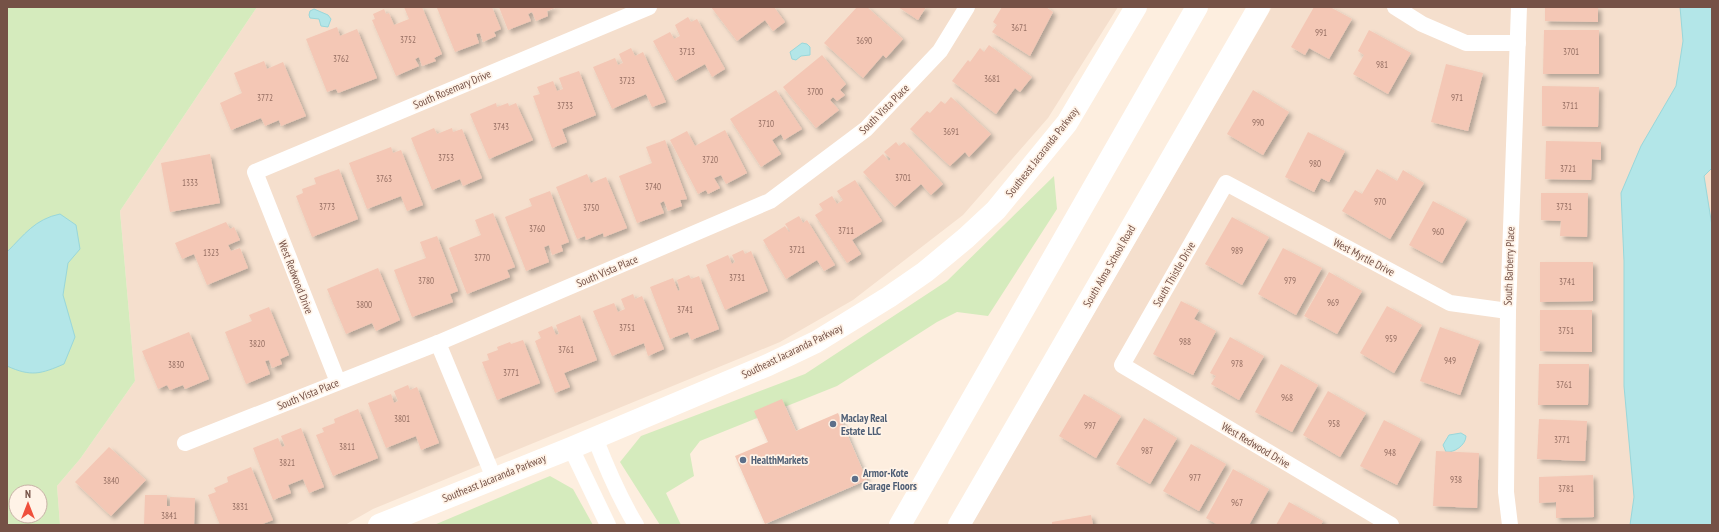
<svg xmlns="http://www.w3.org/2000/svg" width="1719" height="532" font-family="'PT Sans Narrow',sans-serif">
	<defs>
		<filter id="shadow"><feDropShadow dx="3.5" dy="3.5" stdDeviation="2" flood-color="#0004"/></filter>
	</defs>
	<rect width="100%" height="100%" fill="#fdeedf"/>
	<!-- residential -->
	<g fill="#f5dfcd">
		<path d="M257,7h861l-70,111 -85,97 -110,85 -73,42 -407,167 -28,16h-285l-3,-39 23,-27 55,-78 -15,-170z"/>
		<path d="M1272,7h440v518h-741z"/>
	</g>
	<!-- green -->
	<g fill="#d5ebbd" fill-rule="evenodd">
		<path d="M7,7h250l-137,204 15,170 -55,78 -23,27 3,39h-53zM16,492h24v24h-24z"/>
		<path d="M1054,176l3,33 -69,107 -31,-4 -20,10 -100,64 -137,55 -10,13 4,22 -28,17 15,32h-21l-40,-63 21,-26 164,-62 142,-93z"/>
		<path d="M550,476l23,13 20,36h-159z"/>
	</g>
	<!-- water -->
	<g fill="#b3e6e8" stroke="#99d7da">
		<path d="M1680,7h32v161l-8,8 8,50v299h-82l4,-28 -10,-111v-125l-3,-68 20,-47 35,-60 7,-45z"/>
		<path d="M314,9l14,6 3,4 -3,8 -7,-1 -2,-7 -9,-1 -1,-3 1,-4z"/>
		<path d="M802,43l5,1 3,3v8l-9,1 -5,4 -4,-1 -2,-7z"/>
		<path d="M60,214l16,11 4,24 -12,14 -5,32 12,42 -11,27c-23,10 -33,13 -57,2v-114c17,-17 28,-33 53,-38z"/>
		<path d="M1461,433l5,3c0,9 -12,17 -20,16l-3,-7 6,-10z"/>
	</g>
	<!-- building -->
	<g fill="#f4c7b5" filter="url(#shadow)">
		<path d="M404,7h18l20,47 -8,4 2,3 -14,5 -3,-9 -4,2 4,7 -23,10 -24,-56 3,-1 -2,-5 11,-5 2,5 3,-1 5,12 15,-6z"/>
		<path d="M439,7h53l9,22 -7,3 2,4 -13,6 -3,-9 -4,1 3,9 -24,9 -18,-44z"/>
		<path d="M499,7h58l-10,4 1,5 -12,5 -4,-9 -4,2 3,7 -23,9z"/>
		<path d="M711,7h63l11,15 -12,9 -8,-11 -28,21z"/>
		<path d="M857,7h10l36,32 -17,19 -3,-3 -20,23 -39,-35z"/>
		<path d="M898,7h28l-8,13z"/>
		<path d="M1002,7h44l7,5 -23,44 -38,-24 5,-7 -4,-3z"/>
		<path d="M1314,7h16l22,12 -23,40 -20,-11 -4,7 -14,-8z"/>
		<path d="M1545,7h53v15l-53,-1z"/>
		<path d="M688,17l3,5 6,-3 28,50 -13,8 -7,-13 -30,17 -22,-40 17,-9 4,7 6,-3 -5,-11z"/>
		<path d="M337,27l3,9 17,-7 20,49 -39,15 -2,-4 -9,3 -21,-53z"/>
		<path d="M1369,30l42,23 -23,41 -35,-20 11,-19 -6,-4z"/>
		<path d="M1544,30h55v44h-56z"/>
		<path d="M989,45l43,32 -12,15 -5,-4 -19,26 -44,-33 16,-21 2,2 10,-14 4,4z"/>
		<path d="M631,48l4,8 8,-4 23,50 -14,5 -6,-13 -34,15 -19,-42 22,-9 3,7 5,-2 -4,-9z"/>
		<path d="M822,55l24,29 -6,6 5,5 -8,6 -4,-4 -3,3 9,10 -23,18 -33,-41z"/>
		<path d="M264,61l3,8 16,-7 23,54 -25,10 -2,-6 -14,6 -4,-8 -30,12 -11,-27 22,-10 -8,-20z"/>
		<path d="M1446,64l37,9 -15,58 -37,-9z"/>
		<path d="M579,71l17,44 -34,14 5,13 -15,6 -19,-52 7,-2 -3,-7 16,-6 4,10 6,-2 -4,-11z"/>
		<path d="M1542,86l57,1 -1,40 -56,-1z"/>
		<path d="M776,90l26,39 -18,11 -3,-6 -9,6 9,14 -20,13 -31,-48z"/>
		<path d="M1253,90l36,22 -26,43 -36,-21z"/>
		<path d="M951,97l40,37 -22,23 -4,-5 -15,14 -40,-37 17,-18 3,2 11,-12 4,3z"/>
		<path d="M496,103l1,4 11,-4 1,3 7,-3 17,37 -44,19 -19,-45z"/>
		<path d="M434,128l3,6 15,-6 1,4 9,-3 20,49 -19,8 -3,-7 -28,11 -21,-52z"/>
		<path d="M725,130l22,43 -21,11 -5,-9 -7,3 6,10 -12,6 -2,-4 -8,4 -28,-54 17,-9 8,15z"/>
		<path d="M1308,132l37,19 -16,31 -8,-4 -7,14 -29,-15z"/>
		<path d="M665,140l22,59 -7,1 2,6 -14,5 -4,-10 -4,2 4,10 -27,10 -18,-47 33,-13 -6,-16z"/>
		<path d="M1546,141l55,1v18l-9,-1 -1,21 -46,-1z"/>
		<path d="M896,142l3,4 5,-4 39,42 -12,11 -10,-11 -26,23 -32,-35 20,-18 6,7 2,-2 -7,-7z"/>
		<path d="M391,147l2,6 8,-3 22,55 -16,6 -6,-15 -34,13 -18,-46z"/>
		<path d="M210,154l10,49 -50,9 -9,-49z"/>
		<path d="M339,169l19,50 -46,18 -16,-41 7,-3 -1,-4 14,-5 -2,-6z"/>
		<path d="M1377,169l20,12 6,-11 21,13 -34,56 -48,-28 13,-21 7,4z"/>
		<path d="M587,174l4,9 15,-6 21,51 -23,9 -1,-4 -17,7 -1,-4 -8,3 -21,-52z"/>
		<path d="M855,180l27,41 -30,19 9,14 -14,9 -32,-48 8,-5 -4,-6 13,-8 5,8 6,-4 -6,-9z"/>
		<path d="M550,191l19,51 -8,3 2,6 -11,4 -3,-10 -5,2 5,15 -23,9 -21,-54 27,-11 -3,-7z"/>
		<path d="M1541,193h47l-1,44 -27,-1 1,-15 -20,-1z"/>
		<path d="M1433,201l34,18 -25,44 -33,-18z"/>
		<path d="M493,213l22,54 -8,3 3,7 -43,17 -18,-46 32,-13 -6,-15z"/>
		<path d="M799,216l4,7 4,-3 28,45 -11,6 -7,-11 -31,19 -23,-39 22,-14 4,6 1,-1 -5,-7z"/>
		<path d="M1232,217l37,20 -27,48 -37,-21z"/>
		<path d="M226,222l4,7 4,-2 6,13 -12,5 3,6 9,-3 8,20 -41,17 -13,-31 -12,5 -7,-16z"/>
		<path d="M437,236l21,55 -8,3 3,8 -41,15 -18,-47 32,-12 -6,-16z"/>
		<path d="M1283,248l39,20 -26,47 -38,-21z"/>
		<path d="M743,250l2,4 6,-3 17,40 -43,19 -19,-45 22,-10 4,9 3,-2 -3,-7z"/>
		<path d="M1540,262h53v39l-53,1z"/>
		<path d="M378,268l22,52 -24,11 -4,-8 -26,11 -19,-45z"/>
		<path d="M1329,272l33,19 -25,43 -33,-18z"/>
		<path d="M689,275l2,4 8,-3 20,53 -28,11 -3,-8 -18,7 -20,-52 23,-9 5,13 2,-1 -3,-10z"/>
		<path d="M633,294l2,5 7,-3 22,53 -16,7 -4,-13 -32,13 -19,-45 21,-8 4,9 7,-3 -4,-10z"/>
		<path d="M1181,301l18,9 -5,9 22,12 -23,44 -40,-21z"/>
		<path d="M1387,306l35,19 -28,48 -34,-20z"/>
		<path d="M269,307l20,48 -9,4 2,5 -10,4 -3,-8 -4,1 5,13 -24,10 -21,-52 27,-11 -3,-6z"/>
		<path d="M1540,310h52v42l-52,-1z"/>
		<path d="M580,315l17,45 -33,13 6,14 -15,6 -20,-52 6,-3 -3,-6 14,-6 4,9 3,-1 -3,-9z"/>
		<path d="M1440,327l40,14 -20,54 -40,-14z"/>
		<path d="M189,332l20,47 -24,10 -2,-4 -13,5 -3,-5 -9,4 -16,-38z"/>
		<path d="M1230,337l34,19 -25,44 -28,-16 5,-8 -6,-3z"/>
		<path d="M523,340l17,43 -43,17 -15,-38 7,-2 -2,-6 11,-4 -1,-3 13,-5 1,2z"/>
		<path d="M1281,364l37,21 -26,47 -37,-20z"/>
		<path d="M1539,364h50l-1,41h-50z"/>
		<path d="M408,385l2,5 7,-3 22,56 -18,7 -5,-14 -30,12 -18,-45 23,-9 3,9 4,-2 -4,-10z"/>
		<path d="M1328,391l38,22 -26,44 -37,-22z"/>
		<path d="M1084,394l37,22 -25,42 -37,-22z"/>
		<path d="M782,399l14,32 42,-18 29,67 -102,44 -30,-68 33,-14 -14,-31z"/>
		<path d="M358,409l20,49 -45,18 -17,-41 8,-3 -2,-4 13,-5 -1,-4z"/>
		<path d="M1144,418l33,20 -27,46 -34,-20z"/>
		<path d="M1539,419l48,2 -2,40 -48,-2z"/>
		<path d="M1384,420l37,19 -24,46 -37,-19z"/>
		<path d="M301,428l23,59 -15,6 -6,-14 -15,6 3,8 -18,7 -20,-52 25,-10 4,9 3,-1 -4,-10z"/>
		<path d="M1191,444l35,20 -27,47 -36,-20z"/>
		<path d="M109,447l37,33 -35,36 -36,-34z"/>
		<path d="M1436,451l43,2 -2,55 -44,-2z"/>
		<path d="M251,467l22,53 -13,5h-40l-12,-30 8,-3 -2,-4 14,-6 -1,-5z"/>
		<path d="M1233,469l36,20 -20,36h-31l-12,-7z"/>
		<path d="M1593,475l1,42 -38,1v-16l-17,1v-26z"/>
		<path d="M145,495h22v11h3v-9l25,1 -1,27h-50z"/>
		<path d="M1289,502l34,19 -2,4h-45z"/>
		<path d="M1091,515l2,10h-41v-3z"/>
	</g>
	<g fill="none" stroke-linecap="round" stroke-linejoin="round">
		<!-- street -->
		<g stroke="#fff" stroke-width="16">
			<path d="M1395,7l27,17 44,19h52"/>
			<path d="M438,343l56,135"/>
			<path d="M338,382l-83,-210 394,-165"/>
			<path d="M595,438c12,31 24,59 41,87"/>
			<path d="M185,443l253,-100 332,-142 96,-72 74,-78 27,-44"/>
			<path d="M571,448l37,77"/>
			<path d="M1391,525l-269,-160 104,-182 224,120 58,8"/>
			<path d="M1510,525l-4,-33 2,-181 11,-304"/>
		</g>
		<!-- secondary -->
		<g stroke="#fff" stroke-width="22">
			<path d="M379,525l192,-77 197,-83 48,-23 73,-45 36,-25 41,-34 30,-28 71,-87 69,-116"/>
			<path d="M900,525l297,-518"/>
			<path d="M959,525l300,-518"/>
		</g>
	</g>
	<!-- markers -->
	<g fill="#5c6f8a" stroke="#fff3e7" stroke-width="1.5">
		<circle cx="833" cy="424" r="4"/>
		<circle cx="743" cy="460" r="4"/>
		<circle cx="855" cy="479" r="4"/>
	</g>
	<g text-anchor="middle" stroke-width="3.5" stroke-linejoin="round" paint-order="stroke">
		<!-- number labels -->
		<g font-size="9" fill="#956e62">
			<text x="1019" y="31">3671</text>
			<text x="1321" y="36">991</text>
			<text x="408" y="43">3752</text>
			<text x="864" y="44">3690</text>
			<text x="687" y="55">3713</text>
			<text x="1571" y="55">3701</text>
			<text x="341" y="62">3762</text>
			<text x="1382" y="68">981</text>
			<text x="992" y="82">3681</text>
			<text x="627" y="84">3723</text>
			<text x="815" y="95">3700</text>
			<text x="265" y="101">3772</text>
			<text x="1457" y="101">971</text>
			<text x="565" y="109">3733</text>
			<text x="1570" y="109">3711</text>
			<text x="1258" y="126">990</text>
			<text x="766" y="127">3710</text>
			<text x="501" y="130">3743</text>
			<text x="951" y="135">3691</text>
			<text x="446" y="161">3753</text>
			<text x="710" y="163">3720</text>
			<text x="1315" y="167">980</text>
			<text x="1568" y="172">3721</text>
			<text x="903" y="181">3701</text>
			<text x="384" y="182">3763</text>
			<text x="190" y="186">1333</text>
			<text x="653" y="190">3740</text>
			<text x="1380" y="205">970</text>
			<text x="327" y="210">3773</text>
			<text x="1564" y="210">3731</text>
			<text x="591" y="211">3750</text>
			<text x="537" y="232">3760</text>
			<text x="846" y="234">3711</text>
			<text x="1438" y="235">960</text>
			<text x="797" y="253">3721</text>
			<text x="1237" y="254">989</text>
			<text x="211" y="256">1323</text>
			<text x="482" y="261">3770</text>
			<text x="737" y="281">3731</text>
			<text x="426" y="284">3780</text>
			<text x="1290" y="284">979</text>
			<text x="1567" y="285">3741</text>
			<text x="1333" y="306">969</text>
			<text x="364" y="308">3800</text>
			<text x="685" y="313">3741</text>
			<text x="627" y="331">3751</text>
			<text x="1566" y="334">3751</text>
			<text x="1391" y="342">959</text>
			<text x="1185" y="345">988</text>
			<text x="257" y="347">3820</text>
			<text x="566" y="353">3761</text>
			<text x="1450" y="364">949</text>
			<text x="1237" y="367">978</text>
			<text x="176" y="368">3830</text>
			<text x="511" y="376">3771</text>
			<text x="1564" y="388">3761</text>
			<text x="1287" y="401">968</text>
			<text x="402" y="422">3801</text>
			<text x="1334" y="427">958</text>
			<text x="1090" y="429">997</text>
			<text x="1562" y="443">3771</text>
			<text x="347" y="450">3811</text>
			<text x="1147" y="454">987</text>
			<text x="1390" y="456">948</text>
			<text x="287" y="466">3821</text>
			<text x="1195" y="481">977</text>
			<text x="1456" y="483">938</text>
			<text x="111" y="484">3840</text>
			<text x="1566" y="492">3781</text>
			<text x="1237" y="506">967</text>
			<text x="240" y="510">3831</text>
			<text x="169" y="519">3841</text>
		</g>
		<!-- street labels -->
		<g font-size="11" fill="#755146" stroke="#fff3e7">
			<text transform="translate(452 89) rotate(-23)" y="4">South Rosemary Drive</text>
			<text transform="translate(884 109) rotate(-45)" y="4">South Vista Place</text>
			<text transform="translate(1042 152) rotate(-52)" y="4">Southeast Jacaranda Parkway</text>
			<text transform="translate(1364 257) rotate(28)" y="4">West Myrtle Drive</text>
			<text transform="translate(1109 266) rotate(-60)" y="4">South Alma School Road</text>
			<text transform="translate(1509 266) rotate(-88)" y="4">South Barberry Place</text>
			<text transform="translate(607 271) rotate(-23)" y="4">South Vista Place</text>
			<text transform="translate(1174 274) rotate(-60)" y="4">South Thistle Drive</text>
			<text transform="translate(296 277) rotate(69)" y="4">West Redwood Drive</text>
			<text transform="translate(792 351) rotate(-26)" y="4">Southeast Jacaranda Parkway</text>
			<text transform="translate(308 394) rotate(-22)" y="4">South Vista Place</text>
			<text transform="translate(1256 445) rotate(31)" y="4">West Redwood Drive</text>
			<text transform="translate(494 478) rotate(-22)" y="4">Southeast Jacaranda Parkway</text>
		</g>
		<!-- service labels -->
		<g font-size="11" font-weight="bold" fill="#4e5e75" stroke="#fff3e7" text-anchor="start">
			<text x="841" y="422">Maclay Real<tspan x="841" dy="13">Estate LLC</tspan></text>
			<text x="751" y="464">HealthMarkets</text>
			<text x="863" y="477">Armor-Kote<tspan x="863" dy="13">Garage Floors</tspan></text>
		</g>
	</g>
	<!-- border -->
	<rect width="1719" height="532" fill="none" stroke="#755146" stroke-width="16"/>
	<!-- north arrow -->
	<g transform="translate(28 504)"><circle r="19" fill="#fff3e7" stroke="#c8b2a7"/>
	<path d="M0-3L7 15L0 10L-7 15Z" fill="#ef503c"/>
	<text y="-6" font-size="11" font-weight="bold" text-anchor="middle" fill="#755146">N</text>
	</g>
</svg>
